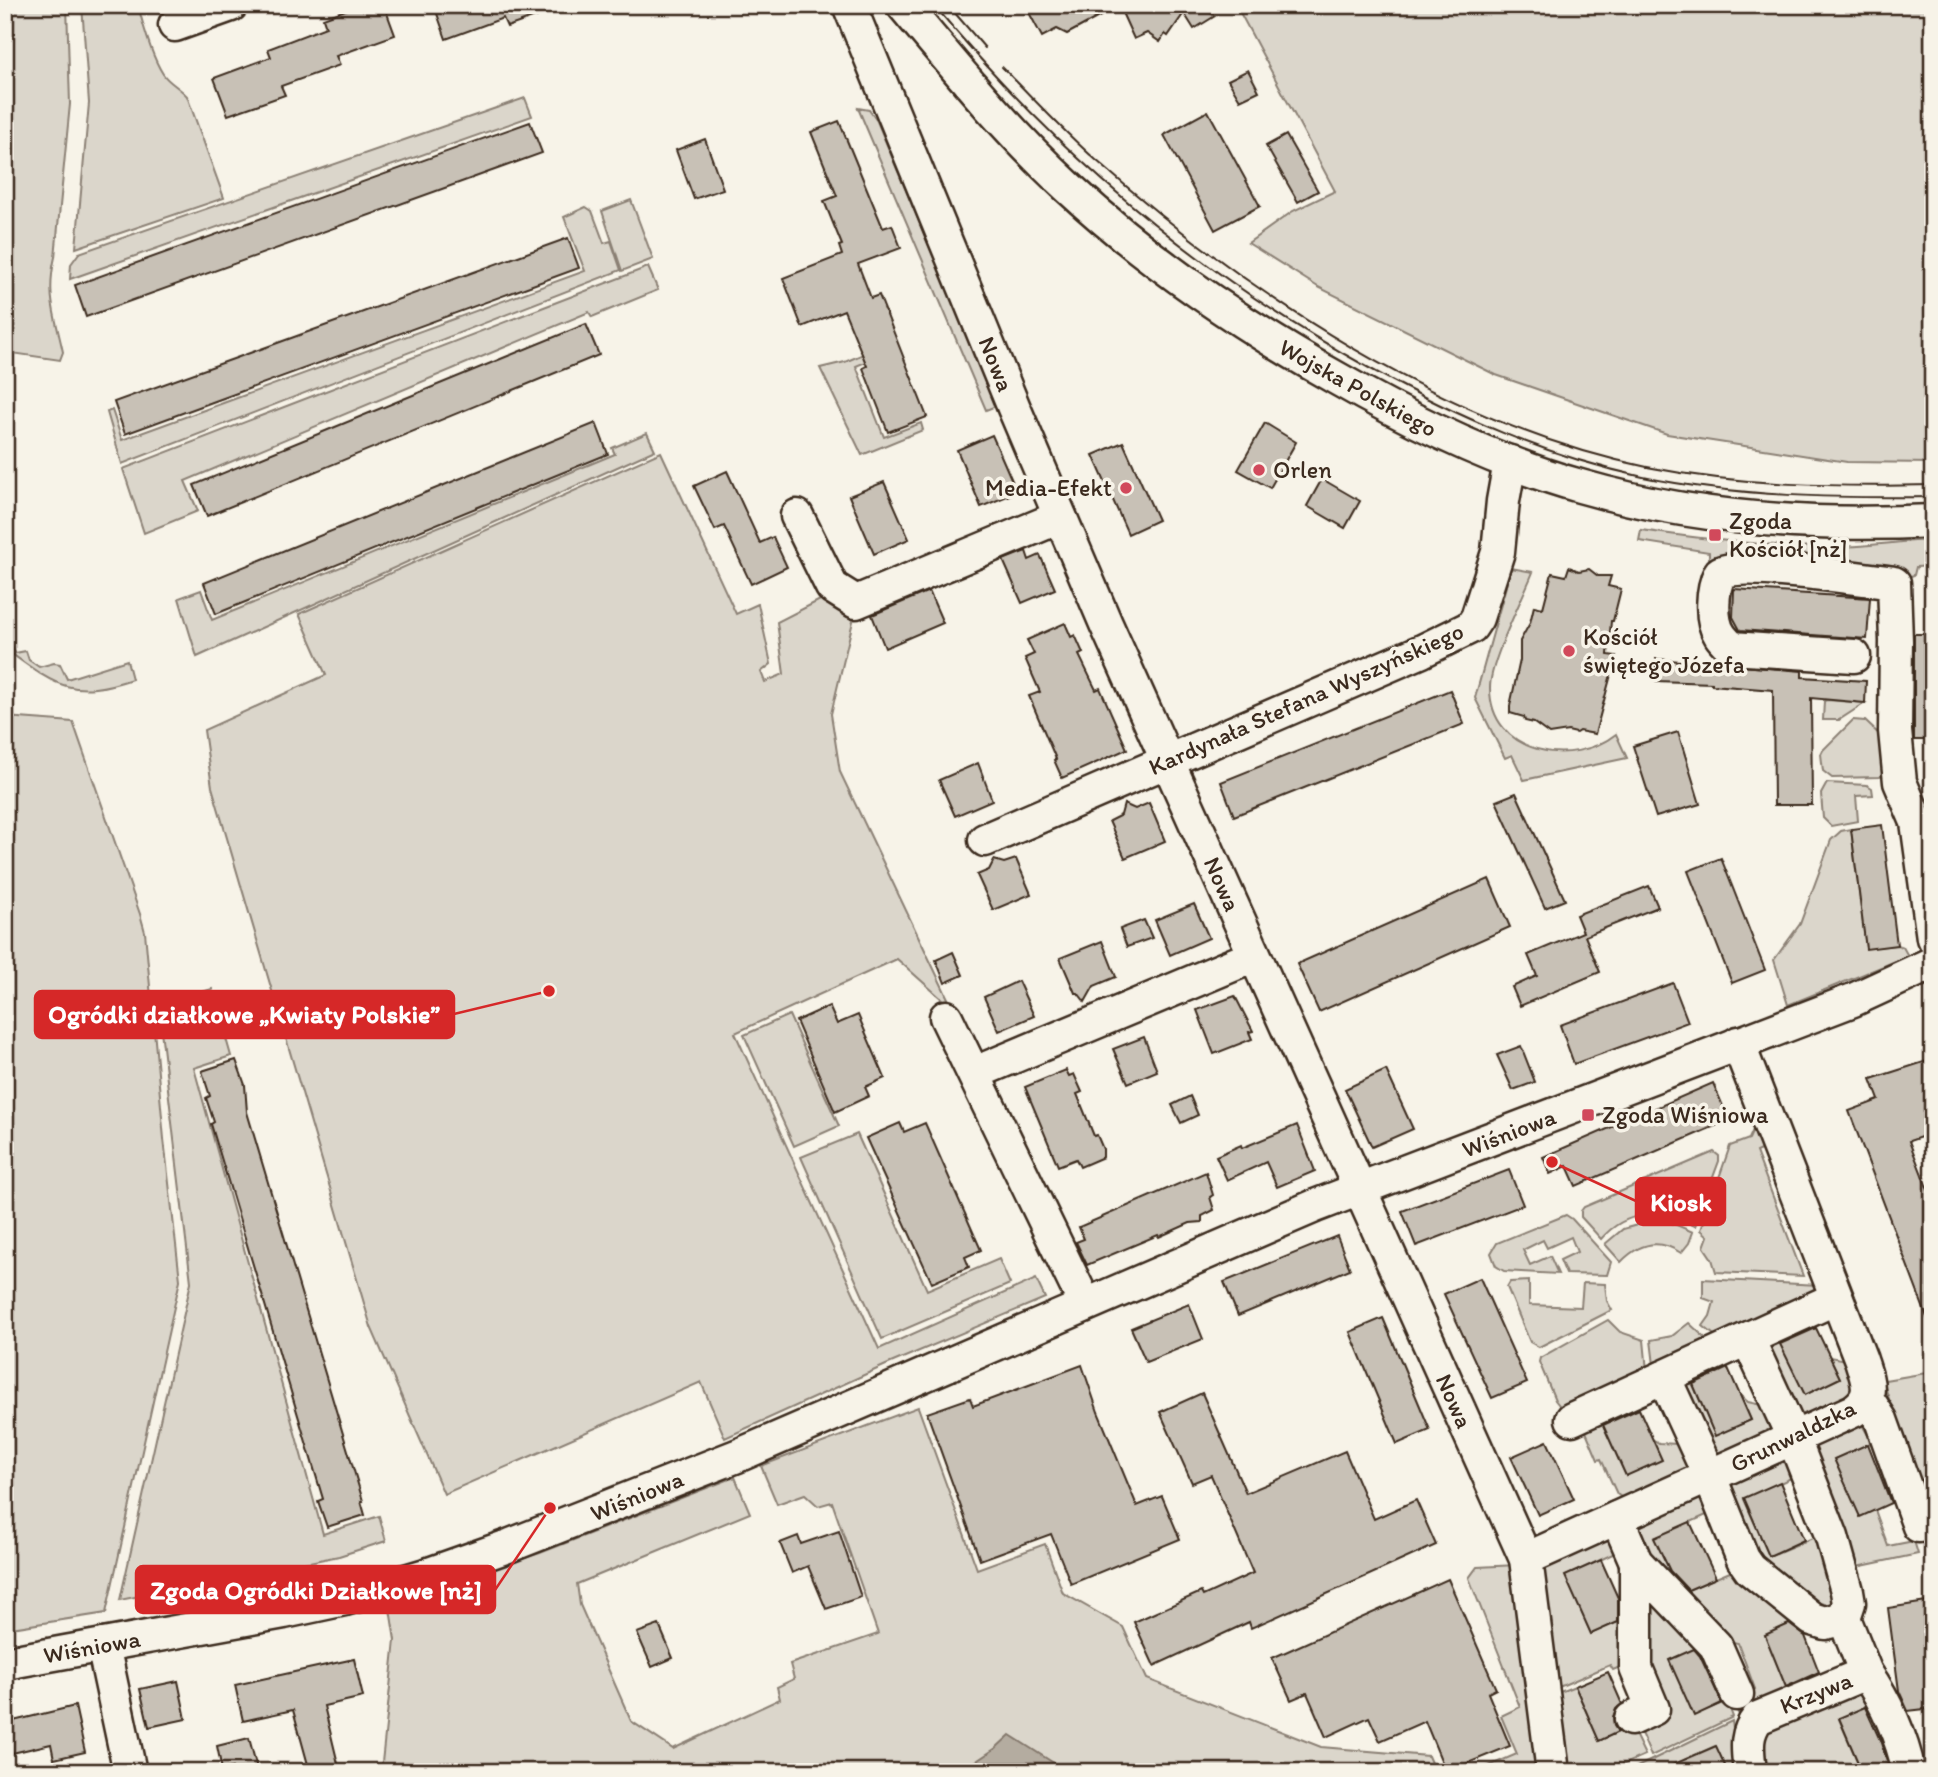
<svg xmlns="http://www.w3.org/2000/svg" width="1938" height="1777" font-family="Itim,sans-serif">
	<rect width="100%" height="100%" fill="#f7f3e8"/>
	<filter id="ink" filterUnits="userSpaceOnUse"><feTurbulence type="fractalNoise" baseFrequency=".0143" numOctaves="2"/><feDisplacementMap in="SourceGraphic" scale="14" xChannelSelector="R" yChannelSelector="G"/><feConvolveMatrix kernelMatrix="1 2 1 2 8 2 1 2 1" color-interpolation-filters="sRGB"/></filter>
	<g filter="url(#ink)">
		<!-- green -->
		<g fill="#dbd6cb" stroke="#8b8074" stroke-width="2">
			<path d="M5,5h62l3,99 -15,153c-9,38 0,58 8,95l-3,8 -55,-8z"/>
			<path d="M82,5h56c5,20 14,52 25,69 6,9 16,13 24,22l37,102 -148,50 13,-145z"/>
			<path d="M1236,5h697v458l-86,-1 -180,-28 -171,-59 -178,-88 -70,-44 45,-32 42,-20z"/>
			<path d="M525,98l7,18 -462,163 1,-15 8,-11z"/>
			<path d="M858,108l11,2 8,11 119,285 -10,4z"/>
			<path d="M631,200l22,59 -31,12 -20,-60z"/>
			<path d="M586,207l6,4 12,32 7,-2 10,29 -499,194 -15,-52 5,-2 10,30 463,-169 -21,-54z"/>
			<path d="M648,267l10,23 -66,27 -3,-5 -404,169 13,30 -54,22 -21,-64z"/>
			<path d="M891,342l3,8 -38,16 28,71 37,-14 2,7 -61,25 -42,-87 25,-6z"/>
			<path d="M647,433l8,17 -458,207 -18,-59 22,-8 11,30 403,-166 -3,-6z"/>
			<path d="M661,452l75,162 22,-10 13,60 -10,8 4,10 19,-8 -7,-52 49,-25 28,20 -23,97 9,58 113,237 -56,-50 -162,74 144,316 157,-70 9,19 -159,67 -161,73 -24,-56 -257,112 -73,-167 -159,-540 -8,-57 122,-55 -27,-61z"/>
			<path d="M1641,530c61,9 128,17 191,17 34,0 67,-6 101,-7v26l-17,1 -2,8 -3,1 -154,-14 -48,42v-52l-70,-11z"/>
			<path d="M1511,568l22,4c-11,28 -43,89 -43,116 0,66 82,81 126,46l11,24 -103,22 -12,-25 -7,3 -30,-60z"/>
			<path d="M9,637l6,16 11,-2 3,9 10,7 15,-4 6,1 7,15 60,-19 5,19c-62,21 -77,6 -127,-30v-11z"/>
			<path d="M1827,700l38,3 -26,17h-16l1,-19z"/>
			<path d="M5,717l68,5 67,192 5,18 19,207 16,141 -74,333 -101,16z"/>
			<path d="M1853,720l12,1 18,17 1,34 -4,5 -48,1 -9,-7 -2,-17 2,-4z"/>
			<path d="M1827,783l40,2 5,3 1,7 -17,1 2,25 -27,5 -8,-8 -2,-24z"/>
			<path d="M1851,829l15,119 31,-3 6,2 5,9 -120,49 -14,-45 26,-36 31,-84 10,-9z"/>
			<path d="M212,989l19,67 -37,12 129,466 56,-18 7,25 -47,15 -219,44 71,-318 -33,-277z"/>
			<path d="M789,1015l50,111 -45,20 -50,-111z"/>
			<path d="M1757,1128l8,20 -9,4 47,124 -87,-4 -4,-13 -8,-12 4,-11 -7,-6 29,-84 19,-7 4,-9z"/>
			<path d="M857,1134l70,156 72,-31 11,25 -128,55 -81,-182z"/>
			<path d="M1714,1152l5,4v5l-24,65c-33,-18 -69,-16 -94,13l-20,-22v-6l3,-4z"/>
			<path d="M1566,1215l6,4 39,43 -4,13 -41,-1 -6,-14 17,-8 -6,-15 -24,11 -4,-8 -20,10 7,15 20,-9 8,18 -54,-3 -8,-5 -5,-13 6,-10z"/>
			<path d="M1655,1220h10l28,12 -4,11 -8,10c-22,-15 -42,-10 -60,9l-16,-18 18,-15z"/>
			<path d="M1703,1279l116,6 4,11 -100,46 -20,-16 7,-10 4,-14 -11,-4z"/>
			<path d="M1529,1281v24l52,2 2,-24 22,1 2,17 5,9 -73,37 -9,-5 -23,-55 3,-5z"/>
			<path d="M1608,1320l12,12 24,8 3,31 -84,39 -8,-10 -16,-38 1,-4z"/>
			<path d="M1689,1323l25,23 -59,27 -4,-33 21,-4z"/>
			<path d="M1778,1338l27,57 35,-17 -10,-21 16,3 10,36 -56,23 -40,-80z"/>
			<path d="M1926,1373l7,5v174l-51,-150 7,-3 -6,-18 2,-1z"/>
			<path d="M1690,1378l25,57 36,-15 -11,-25 8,7 18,4 8,26 -59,26 -39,-78z"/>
			<path d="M918,1407l59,162 68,-25 18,49 60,34 24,52 174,68 107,9 7,16h-1054l14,-132 -6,-37 151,-50 195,-76 15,36 -173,71 3,21 51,116 42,28 107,-50 -3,-12 17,-8 -4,-15 88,-30 -46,-132 -14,4 -13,-12 -28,10 -16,-38z"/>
			<path d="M1600,1418l26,58 26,-37 7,4 19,1 13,23 -66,33 -8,-6 -16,-35 -3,1 -14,-33z"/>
			<path d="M1861,1423l7,12 3,-1 2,8 -38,17 40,51 13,36 26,-5 4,13 -71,15 -37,-123z"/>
			<path d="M1787,1457l11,18 -54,24 25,57 46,-19 28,63 -27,12 -61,-46 -28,-82z"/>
			<path d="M1700,1494l11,19 -56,25 26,55 56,-24 66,49 -38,17 22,55 37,-10 -85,35 -7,-16 23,-10 -17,-46 -20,-4 -62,-65 -22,-52z"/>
			<path d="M1609,1537l6,16 -49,23 25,58 39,-18 -3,48 -14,6 -3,-5 -51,22 -14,-100v-22z"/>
			<path d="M1517,1565l26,207h-68l42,-18 -16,-38 19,-9 -51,-129 8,-11z"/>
			<path d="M1663,1602l39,44 -32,14 24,55 33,-14 6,16 -82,39 -14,-32 5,-57 1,-56z"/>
			<path d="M1853,1685l20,18 -34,16 23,53h-96l-3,-36 5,-14z"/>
			<path d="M1575,1686l24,55 32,-15 14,29 -39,17h-36l-10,-80z"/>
			<path d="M1732,1721l6,44 -11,5 -12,-24 -31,14 5,12h-56v-3z"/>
		</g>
		<!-- water -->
		<path fill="#b4aca0" stroke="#84786c" stroke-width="2" d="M1010,1735l53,34 3,3h-106l36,-24z"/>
		<!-- building -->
		<g fill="#c8c1b6" stroke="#3b2a1e" stroke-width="2">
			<path d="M359,5h25l11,30 -59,21 4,9 -59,21 4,9 -57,20 -14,-37 57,-21 -3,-8 58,-22 -3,-9z"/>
			<path d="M434,5h126l1,3 -54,19 -4,-9 -57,21z"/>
			<path d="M1025,5h173l17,11 -21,13 -10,-16 -16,23 -3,-2 -5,8 -13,-9 -13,6 -15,-33 -52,28 -10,-5 -15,8z"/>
			<path d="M1248,70l11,21 -19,9 -12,-20z"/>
			<path d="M1208,111l52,95 -45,24 -51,-95z"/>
			<path d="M839,121l44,107 9,-3 9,23 -43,16 13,34 8,-3 48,122 -39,15 -25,-64 4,-2 -23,-56 -42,17 -19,-49 59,-23 -3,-9 3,-1 -18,-44 13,-5 -26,-64z"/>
			<path d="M530,122l12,31 -456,164 -11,-32z"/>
			<path d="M1286,135l32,56 -20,11 -32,-56z"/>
			<path d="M705,139l18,50 -29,10 -18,-49z"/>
			<path d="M568,238l11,30 -454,166 -11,-32z"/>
			<path d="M586,324l13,31 -392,161 -13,-31z"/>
			<path d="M596,423l12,31 -392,160 -12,-31z"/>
			<path d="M1265,423l31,19 -26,46 -32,-18z"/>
			<path d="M992,435l25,57 -36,15 -24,-57z"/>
			<path d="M1123,442l35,78 -30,14 -35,-79z"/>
			<path d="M727,471l33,72 13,-6 14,30 -36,17 -27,-58 -9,4 -21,-44z"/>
			<path d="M1322,479l38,22 -15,27 -38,-22z"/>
			<path d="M884,482l25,57 -35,15 -25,-58z"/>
			<path d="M1026,551l3,9 11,-5 15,34 -33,14 -19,-43z"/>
			<path d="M1569,567l10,4 10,-2 9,7h13l-3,10 13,3 -8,32h-2l-3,34 8,1 -21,78 -16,-3 -3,2 -8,-2 -19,3 -15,-11 -9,-2 -1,-4 -14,-4v-7l10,-46v-19l10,-18 4,-17 9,2 9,-35 14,3z"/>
			<path d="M1734,589l136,9 -3,41 -127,-9 -7,-13z"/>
			<path d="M929,591l14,32 -58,25 -13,-33z"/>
			<path d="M1065,623l6,14 4,-2 8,18 -4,2 17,35 4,-2 27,61 -65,29 -8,-18 2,-1 -27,-63 11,-4 -15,-34 9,-4 -7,-14z"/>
			<rect x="1914" y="634" width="19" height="106"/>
			<path d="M1656,659l146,12v6l64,4 -1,22 -54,-5 1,107h-38l-1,-115 -61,-5v-2l-56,-2z"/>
			<path d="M1450,690l14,34 -230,92 -13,-34z"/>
			<path d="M1678,732l22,72 -44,13 -23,-71z"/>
			<path d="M978,763l14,37 -37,16 -16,-36z"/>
			<path d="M1516,793l49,107 -20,8 -49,-107z"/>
			<path d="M1149,803l16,38 -40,17 -16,-37 12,-6 3,-11 11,5z"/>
			<path d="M1882,825l15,120 -31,4 -15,-120z"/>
			<path d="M1721,858l44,112 -33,13 -44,-112z"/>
			<path d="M1016,859l15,35 -38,16 -16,-35 12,-5 5,-10 10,3z"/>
			<path d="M1489,879l21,48 -191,85 -22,-48z"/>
			<path d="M1649,886l9,21 -73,29 15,36 -80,34 -8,-19 25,-11 -9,-21 55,-23 -7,-17z"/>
			<path d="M1194,904l15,34 -39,17 -15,-35z"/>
			<path d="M1144,920l8,18 -25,9 -7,-18z"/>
			<path d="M1102,941l14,36 -22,9 -9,16 -7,-9h-3l-15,-35z"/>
			<path d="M953,952l10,23 -18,8 -9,-23z"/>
			<path d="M1018,981l16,35 -35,15 -15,-34z"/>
			<path d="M1673,983l15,39 -114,42 -14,-39z"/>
			<path d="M1235,996l18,35 -4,1 3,7 -38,15 -17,-44z"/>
			<path d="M829,1006l8,18 21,-9 27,63 -20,9 4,9 -34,16 -39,-91z"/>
			<path d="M1144,1037l13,34 -29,12 -15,-34z"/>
			<path d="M1521,1046l14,36 -22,8 -16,-35z"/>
			<path d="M1933,1059v74l-24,8 24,62 -2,125 -82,-217 30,-11 -8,-21z"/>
			<path d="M236,1060l9,25 2,27 116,389h-2l4,14 -38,12 -9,-26 5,-2 -112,-375 3,-2 -8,-24 4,-2 -8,-25z"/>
			<path d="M1066,1070l3,6 5,-2 8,18 -5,2 17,42 3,-1 6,14v8l-23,10 -4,-8 -18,7 -33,-79z"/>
			<path d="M1386,1070l27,59 -41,18 -27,-58z"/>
			<path d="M1713,1083l16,37 -153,66 -9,-20 -17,8 -7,-17z"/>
			<path d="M1190,1096l8,19 -17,8 -9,-18z"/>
			<path d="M900,1123l4,9 21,-9 56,127 -16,7 4,10 -37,16 -66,-145z"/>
			<path d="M1297,1125l18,46 -38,16 -11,-25 -39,18 -11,-24 25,-11 1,3z"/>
			<path d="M1509,1170l14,35 -107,41 -14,-35z"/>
			<path d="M1206,1172l7,23 -3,2 4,13 -12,6v6l-12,1 -31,14 -1,-2 -71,30 -11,-23 8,-3 -5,-12z"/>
			<path d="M1337,1236l13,33 -112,47 -14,-34z"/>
			<path d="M1480,1278l47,105 -35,15 -48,-104z"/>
			<path d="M1189,1304l14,35 -57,23 -15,-34z"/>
			<path d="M1383,1318l47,112 -33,14 -47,-112z"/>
			<path d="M1816,1328l24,50 -35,17 -25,-51z"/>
			<path d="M1082,1365l16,47 39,94 25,-10 18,43 -109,45 -20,-50 -71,26 -53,-147 43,-15 3,8z"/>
			<path d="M1728,1368l23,52 -36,16 -22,-52z"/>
			<path d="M1202,1393l44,100 99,-42 29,68 42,-19 20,45 -185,83 -2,-6 -95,44 -20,-44 67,-30 2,4 50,-23 -42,-98 -19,8 -32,-71z"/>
			<path d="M1639,1409l23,51 -36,16 -23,-51z"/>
			<path d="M1547,1441l27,58 -36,16 -27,-58z"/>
			<path d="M1868,1444l23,59 -31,14 -26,-58z"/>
			<path d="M1780,1482l24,58 -35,16 -25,-58z"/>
			<path d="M1690,1522l26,56 -28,12 -18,-19 -16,-33z"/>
			<path d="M839,1531l22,66 -35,12 -18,-43 -16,7 -12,-30 18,-7 3,8z"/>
			<path d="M1601,1560l17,38v24l-27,12 -26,-58z"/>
			<path d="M1448,1579l48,110 -8,4 22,53 -64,26 -21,-51 -45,20 -11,-24 -43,20 -19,-44 -16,7 -19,-42z"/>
			<path d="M1933,1601v107l-25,3 -9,-20 -11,-83z"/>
			<path d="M1789,1624l16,12 14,36 -33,15 -21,-52z"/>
			<path d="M659,1625l14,33 -21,9 -15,-34z"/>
			<path d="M1694,1649l6,7 22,47 -28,13 -25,-56z"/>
			<path d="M354,1659l9,38 -39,9 16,66h-30l-17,-62 -50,11 -8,-36z"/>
			<path d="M1608,1672l14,32 -6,5 -3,8 1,9 4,6 -19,9 -24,-55z"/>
			<path d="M178,1681l8,38 -37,8 -9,-38z"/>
			<path d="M75,1706l10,46 -31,7 -3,-15 -43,10 -3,-31z"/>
			<path d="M1865,1707l15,33 8,24 -20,8h-6l-23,-54z"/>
			<path d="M249,1738l9,34h-25l-1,-4 -10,2 -5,-24z"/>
			<path d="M1716,1746l12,26h-72z"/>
		</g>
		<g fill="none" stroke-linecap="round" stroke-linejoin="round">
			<defs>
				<g id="minor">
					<path d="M849,5l165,403 92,216 420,935 27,213"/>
					<path d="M903,5c53,63 105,127 166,183 82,76 173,137 269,191 77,44 157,83 242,107 114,33 235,41 353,35"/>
					<path d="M175,25l56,-20"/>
					<path d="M797,516l35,71 24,15 204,-85"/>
					<path d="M1854,656l-122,-8c-4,-4 -9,-8 -12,-13 -10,-15 -8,-46 0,-62 22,-12 143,6 174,10l2,58 -1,90 5,51 17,40 16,116"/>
					<path d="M985,840l437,-189 49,-24 6,-9 21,-66 5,-51 7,-39"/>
					<path d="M946,1017l139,287"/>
					<path d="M989,1067l265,-111"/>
					<path d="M1748,1339l45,98 39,100 15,54 2,12 -5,15 22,55"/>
					<path d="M1664,1377l46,100 33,82 7,10 62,50 13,4 19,-5"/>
					<path d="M1867,1398l14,22 38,106"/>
					<path d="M1572,1419l258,-118"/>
					<path d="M1617,1518l19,44 80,84 21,48"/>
					<path d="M1526,1559l327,-148c22,-14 15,-29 8,-51l-123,-317"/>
					<path d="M103,1645l27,127"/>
					<path d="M5,1663l279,-51 61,-13 84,-25 82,-29 226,-89 578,-250 538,-206 80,-37"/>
					<path d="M1631,1719l22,-10 -17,-41v-106"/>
					<path d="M1750,1772c-2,-21 -6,-37 8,-54l108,-45c20,28 36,65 43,99"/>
				</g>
			</defs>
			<!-- minor casing -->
			<use href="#minor" stroke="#3b2a1e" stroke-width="37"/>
			<!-- minor -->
			<use href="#minor" stroke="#f7f3e8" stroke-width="32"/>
			<!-- tram -->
			<g stroke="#3b2a1e" stroke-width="2">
				<path d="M934,5c121,147 268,271 435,363 87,48 177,88 274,109 96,20 193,21 290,20"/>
				<path d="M948,5l37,43"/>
				<path d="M1002,67c31,31 61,64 94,93 151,134 351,266 551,307 96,19 189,20 286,18"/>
			</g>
		</g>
	</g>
	<!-- markers -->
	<g fill="#d1495b" stroke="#f7f3e8" stroke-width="2.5">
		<circle cx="1259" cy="470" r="7"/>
		<circle cx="1126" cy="488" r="7"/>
		<rect x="1708" y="528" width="14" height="14" rx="3.5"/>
		<circle cx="1569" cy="651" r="7"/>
		<rect x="1581" y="1108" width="14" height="14" rx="3.5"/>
	</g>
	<g text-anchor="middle" stroke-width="7" stroke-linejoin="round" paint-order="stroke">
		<!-- street labels -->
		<g font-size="24" fill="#3b2a1e" stroke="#f7f3e8">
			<text transform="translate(996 364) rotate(68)" y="8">Nowa</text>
			<text transform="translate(1358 388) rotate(29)" y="8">Wojska Polskiego</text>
			<text transform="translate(1306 699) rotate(-24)" y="8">Kardynała Stefana Wyszyńskiego</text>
			<text transform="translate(1222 884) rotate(66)" y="8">Nowa</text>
			<text transform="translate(1509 1133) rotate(-21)" y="8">Wiśniowa</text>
			<text transform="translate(1454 1401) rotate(66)" y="8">Nowa</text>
			<text transform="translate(1793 1436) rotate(-26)" y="8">Grunwaldzka</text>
			<text transform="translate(637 1496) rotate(-22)" y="8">Wiśniowa</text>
			<text transform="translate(92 1647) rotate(-10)" y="8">Wiśniowa</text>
			<text transform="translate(1816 1693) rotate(-22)" y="8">Krzywa</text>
		</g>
		<!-- poi labels -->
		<g font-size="24" fill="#3b2a1e" stroke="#f7f3e8" text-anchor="start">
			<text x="1273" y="478">Orlen</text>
			<text x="1112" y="496" text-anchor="end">Media-Efekt</text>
			<text x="1729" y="529">Zgoda<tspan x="1729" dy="28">Kościół [nż]</tspan></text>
			<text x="1583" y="645">Kościół<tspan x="1583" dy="28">świętego Józefa</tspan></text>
			<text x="1602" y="1123">Zgoda Wiśniowa</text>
		</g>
	</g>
	<!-- callouts -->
	<path fill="none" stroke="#d62828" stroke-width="2.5" d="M549 991L454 1014M1552 1162L1636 1201M550 1508L495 1590"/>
	<g fill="#d62828" stroke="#f7f3e8" stroke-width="2.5">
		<circle cx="549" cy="991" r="7"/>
		<circle cx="1552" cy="1162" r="7"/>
		<circle cx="550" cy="1508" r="7"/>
	</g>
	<g fill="#d62828" stroke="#d62828" stroke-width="2.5">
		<rect x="35" y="991" width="419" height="47" rx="7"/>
		<rect x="1636" y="1178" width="89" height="47" rx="7"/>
		<rect x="136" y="1566" width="359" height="47" rx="7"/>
	</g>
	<g font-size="26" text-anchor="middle" font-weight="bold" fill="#fff">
		<text x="244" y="1023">Ogródki działkowe „Kwiaty Polskie”</text>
		<text x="1681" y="1211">Kiosk</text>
		<text x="316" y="1599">Zgoda Ogródki Działkowe [nż]</text>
	</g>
	<!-- margin -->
	<rect width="1938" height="1777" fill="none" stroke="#f7f3e8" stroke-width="28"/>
	<rect x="14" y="14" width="1910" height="1749" fill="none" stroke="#3b2a1e" stroke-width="2.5" filter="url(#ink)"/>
</svg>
